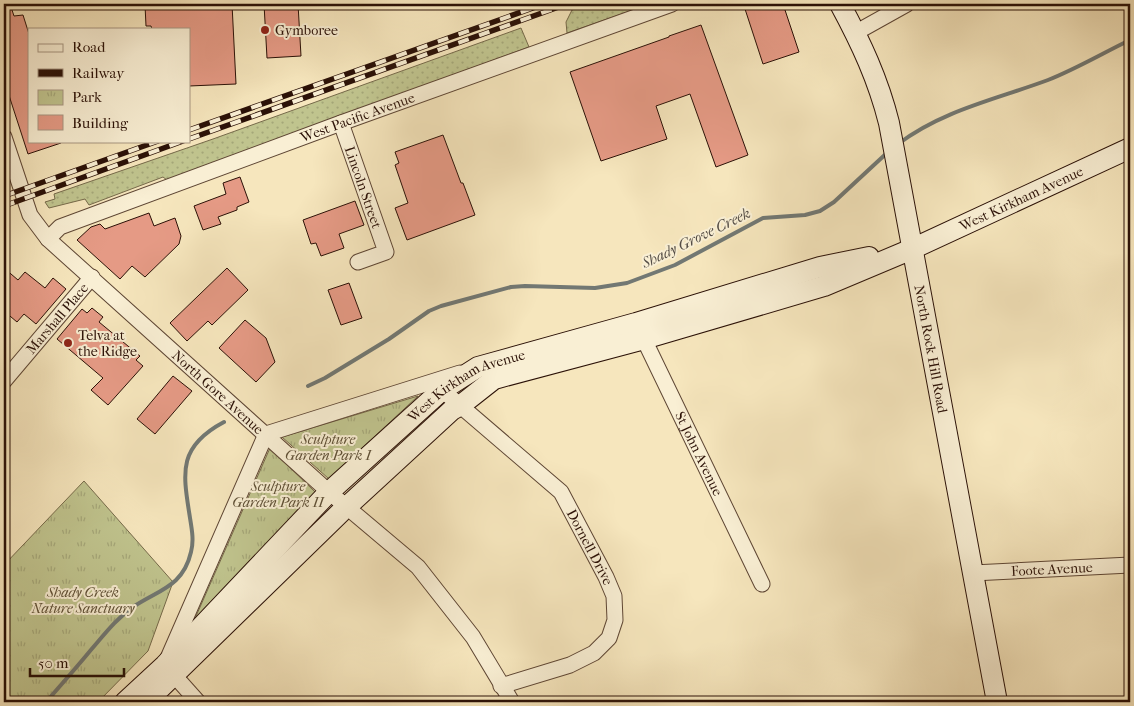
<svg xmlns="http://www.w3.org/2000/svg" width="1134" height="706" font-family="'IM FELL French Canon',serif">
	<defs>
		<pattern id="grass-dots" width="8" height="8" patternUnits="userSpaceOnUse" patternTransform="scale(1.25)"><rect width="8" height="8" fill="#c0c48e"/><path d="M2 2h.1M6 6h.1" fill="none" stroke="#a5a779" stroke-width="1.8" stroke-linecap="round"/></pattern>
		<pattern id="park-tufts" width="24" height="20" patternUnits="userSpaceOnUse" patternTransform="scale(1.25)"><rect width="24" height="20" fill="#c0c48e"/><path d="M3 7l-1-3M5 7V3M7 7l1-3M15 17l-1-3M17 17v-4M19 17l1-3" fill="none" stroke="#a5a779"/></pattern>
	</defs>
	<rect width="100%" height="100%" fill="#f6e6bd"/>
	<filter id="stains"><feTurbulence type="fractalNoise" baseFrequency=".004" numOctaves="4"/><feColorMatrix values="0 0 0 0 .2 0 0 0 0 .09 0 0 0 0 .02 0 0 0 .5 -.17"/></filter>
	<radialGradient id="worn" r=".72"><stop offset=".6" stop-color="#630" stop-opacity="0"/><stop offset="1" stop-color="#630" stop-opacity=".3"/></radialGradient>
	<!-- grass -->
	<g fill="url(#grass-dots)" stroke="#766a4a">
		<path d="M591,4h59l-83,29 -1,-11 6,-12z"/>
		<path d="M521,28l8,19 -362,133 -4,-3 -74,28 -4,-6 -36,9 -4,-6 10,-3 -1,-5 159,-55z"/>
	</g>
	<!-- park -->
	<g fill="url(#park-tufts)" stroke="#766a4a">
		<path d="M418,396l-89,83 -47,-42z"/>
		<path d="M270,448l45,44 -122,131z"/>
		<path d="M84,481l89,101 -25,69 -50,51h-94v-137z"/>
	</g>
	<g fill="none" stroke-linecap="round" stroke-linejoin="round">
		<!-- stream -->
		<g stroke="#727873" stroke-width="4">
			<path d="M898,144c45,-34 99,-45 150,-64 28,-11 55,-27 82,-40"/>
			<path d="M308,386l17,-8 64,-39 40,-28 12,-5 70,-19 14,-1 70,2 32,-5 48,-18 88,-47 42,-3 15,-4 14,-9 55,-51"/>
			<path d="M46,702c15,-17 30,-34 44,-51 14,-16 26,-32 43,-44 25,-17 50,-20 58,-55 3,-11 1,-22 -1,-34 -7,-45 -13,-71 34,-96"/>
		</g>
	</g>
	<!-- building -->
	<g fill="#e59a85" stroke="#2b1107">
		<path d="M4,4h6l4,12 9,-1 6,19v107h32v2l-33,11 -24,-74z"/>
		<path d="M166,4h66l4,80 -47,2v-57h-37l-1,-3h-5l-1,-21z"/>
		<path d="M264,4h34l3,52 -34,2z"/>
		<path d="M760,4h23l16,48 -36,12 -18,-55z"/>
		<path d="M701,25l47,130 -32,12 -26,-73 -34,12 11,33 -66,22 -31,-89 99,-35v-1z"/>
		<path d="M443,135l18,48h2l12,32 -68,25 -12,-32 13,-5 -13,-38 4,-2 -4,-11z"/>
		<path d="M240,177l9,25 -12,5v3l-19,7 3,7 -18,6 -9,-24 32,-12 -3,-11z"/>
		<path d="M355,201l9,24 -25,9 5,14 -23,8 -5,-13 -5,1 -8,-24z"/>
		<path d="M149,213l5,13 21,-8 6,18 -2,8 -34,33 -13,-11 -12,13 -43,-39 14,-13 9,-3 5,5z"/>
		<path d="M4,268l14,12 7,-8 20,16 8,-10 13,11 -30,35 -12,-10 -7,8 -13,-11z"/>
		<path d="M227,268l21,22 -36,35 -4,-4 -21,20 -17,-18z"/>
		<path d="M349,283l13,35 -21,7 -13,-35z"/>
		<path d="M92,308l11,9 -4,5 41,34 -4,4 7,6 -35,39 -17,-15 12,-12 -46,-39 25,-30 5,4z"/>
		<path d="M245,320l21,18 9,24 -19,20 -37,-34z"/>
		<path d="M173,376l19,15 -37,43 -18,-15z"/>
	</g>
	<g fill="none" stroke-linecap="round" stroke-linejoin="round">
		<defs>
			<g id="street">
				<path d="M855,33l52,-29"/>
				<path id="s1" d="M341,123l45,129 -28,10"/>
				<path id="s2" d="M4,137l26,78 18,24 281,253 89,75 55,70 39,65"/>
				<path id="s3" d="M48,239l12,-12 281,-104 331,-119"/>
				<path id="s4" d="M640,331l122,253"/>
				<path id="s5" d="M4,381l88,-104"/>
				<path id="s6" d="M442,390l119,102 45,85 8,19 1,24 -6,18 -15,15 -24,12 -69,21"/>
				<path id="s7" d="M973,573l157,-8"/>
				<path d="M198,702l-33,-37 101,-231 194,-61"/>
			</g>
			<g id="secondary">
				<path id="s8" d="M840,4c21,39 38,75 49,119l108,579"/>
				<path id="s9" d="M125,702l40,-37 164,-173 113,-102 36,-23 158,-44 184,-56 49,-10"/>
				<path id="s10" d="M146,702l195,-190 111,-102 9,-5 33,-26 150,-40 180,-53 88,-37 218,-101"/>
			</g>
		</defs>
		<!-- street casing -->
		<use href="#street" stroke="#5e4634" stroke-width="17"/>
		<!-- secondary casing -->
		<use href="#secondary" stroke="#2b1107" stroke-width="22"/>
		<!-- street -->
		<use href="#street" stroke="#f9efd4" stroke-width="15"/>
		<!-- secondary -->
		<use href="#secondary" stroke="#f9efd4" stroke-width="20"/>
		<defs>
			<g id="rail">
				<path d="M189,130l355,-126"/>
				<path d="M189,139l378,-135"/>
				<path d="M4,196l154,-55"/>
				<path d="M4,206l179,-65"/>
			</g>
		</defs>
		<!-- rail casing -->
		<use href="#rail" stroke="#2b1107" stroke-width="5.5"/>
		<!-- rail -->
		<use href="#rail" stroke="#f9efd4" stroke-width="4" stroke-dasharray="11" stroke-linecap="butt"/>
	</g>
	<!-- markers -->
	<g fill="#8f2418" stroke="#f9efd4" stroke-width="2">
		<circle cx="265" cy="30" r="5"/>
		<circle cx="68" cy="343" r="5"/>
	</g>
	<g text-anchor="middle" stroke-width="4" stroke-linejoin="round" paint-order="stroke">
		<!-- poi labels -->
		<g font-size="14" fill="#2b1107" stroke="#f9efd4" text-anchor="start">
			<text x="275" y="35">Gymboree</text>
			<text x="78" y="340">Telva at<tspan x="78" dy="16">the Ridge</tspan></text>
		</g>
		<!-- street labels -->
		<g font-size="14" fill="#2b1107" stroke="#f9efd4">
			<text dy="5" stroke="none"><textPath href="#s3" startOffset="334">West Pacific Avenue</textPath></text>
			<text dy="5" stroke="none"><textPath href="#s1" startOffset="68">Lincoln Street</textPath></text>
			<text dy="5" stroke="none"><textPath href="#s10" startOffset="1034">West Kirkham Avenue</textPath></text>
			<text dy="5" stroke="none"><textPath href="#s5" startOffset="82">Marshall Place</textPath></text>
			<text dy="5" stroke="none"><textPath href="#s8" startOffset="359">North Rock Hill Road</textPath></text>
			<text dy="5" stroke="none"><textPath href="#s9" startOffset="469">West Kirkham Avenue</textPath></text>
			<text dy="5" stroke="none"><textPath href="#s2" startOffset="341">North Gore Avenue</textPath></text>
			<text dy="5" stroke="none"><textPath href="#s4" startOffset="136">St John Avenue</textPath></text>
			<text dy="5" stroke="none"><textPath href="#s6" startOffset="219">Dornell Drive</textPath></text>
			<text dy="5" stroke="none"><textPath href="#s7" startOffset="79">Foote Avenue</textPath></text>
		</g>
		<!-- park labels -->
		<g font-size="14" font-style="italic" fill="#5f5036" stroke="#f9efd4">
			<text x="328" y="444">Sculpture<tspan x="328" dy="16">Garden Park I</tspan></text>
			<text x="278" y="491">Sculpture<tspan x="278" dy="16">Garden Park II</tspan></text>
			<text x="83" y="597">Shady Creek<tspan x="83" dy="16">Nature Sanctuary</tspan></text>
		</g>
		<!-- water labels -->
		<g font-size="15" font-style="italic" fill="#544d46" stroke="#f9efd4">
			<text transform="translate(696 238) rotate(-26)" y="5">Shady Grove Creek</text>
		</g>
	</g>
	<!-- margin -->
	<rect width="1134" height="706" fill="none" stroke="#f6e6bd" stroke-width="20"/>
	<rect x="5" y="5" width="1124" height="696" fill="none" stroke="#2b1107" stroke-width="2.5"/>
	<rect x="10" y="10" width="1114" height="686" fill="none" stroke="#2b1107"/>
	<!-- legend -->
	<rect x="28" y="28" width="162" height="115" fill="#f9efd4" stroke="#a79682"/>
	<rect x="38" y="44" width="25" height="8" fill="#f9efd4" stroke="#a79682"/>
	<text x="72" y="52" font-size="15" fill="#2b1107">Road</text>
	<rect x="38" y="69" width="25" height="8" fill="#2b1107" stroke="#a79682"/>
	<text x="72" y="78" font-size="15" fill="#2b1107">Railway</text>
	<rect x="38" y="90" width="25" height="15" fill="url(#park-tufts)" stroke="#a79682"/>
	<text x="72" y="102" font-size="15" fill="#2b1107">Park</text>
	<rect x="38" y="115" width="25" height="15" fill="#e59a85" stroke="#a79682"/>
	<text x="72" y="128" font-size="15" fill="#2b1107">Building</text>
	<!-- scale -->
	<path d="M30 668v8h94v-8" fill="none" stroke="#2b1107" stroke-width="2.5"/>
	<text x="38" y="668" font-size="15" fill="#2b1107" stroke="#f9efd4" stroke-width="4" paint-order="stroke">50 m</text>
	<rect width="100%" height="100%" filter="url(#stains)"/>
	<rect width="100%" height="100%" fill="url(#worn)"/>
</svg>
